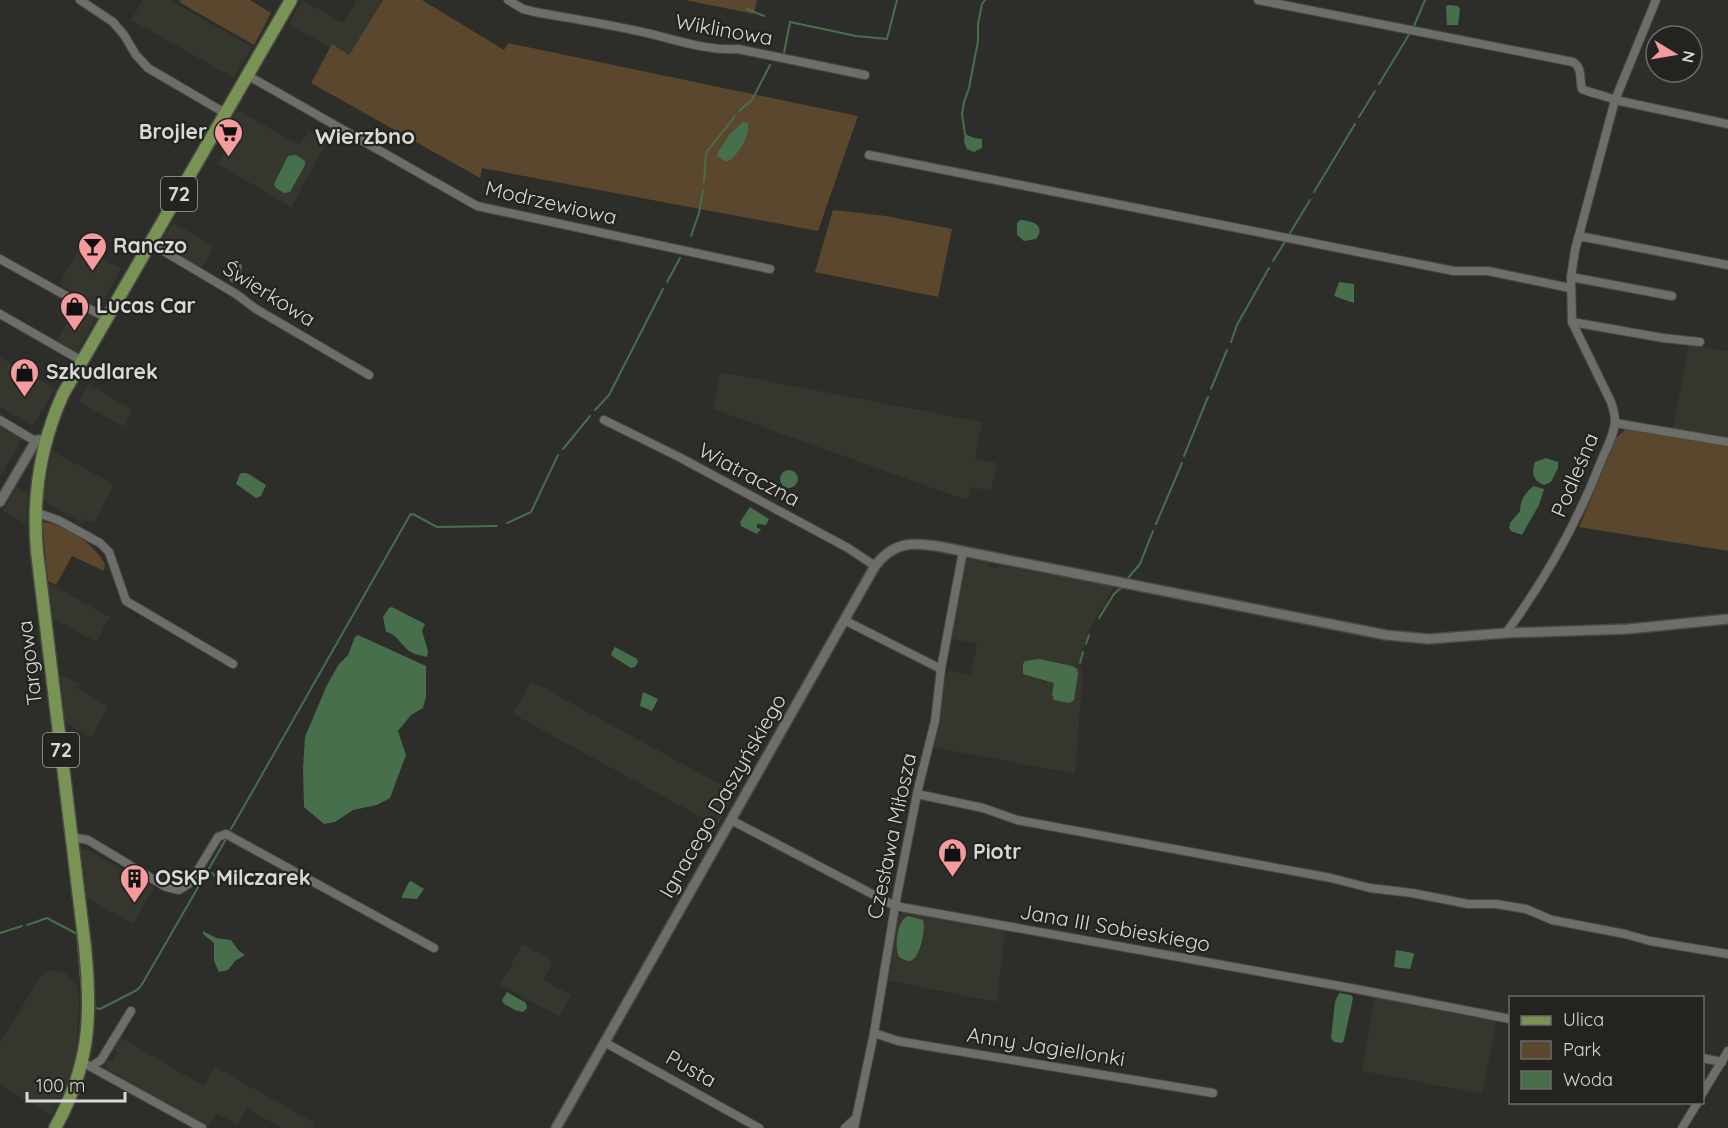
<svg xmlns="http://www.w3.org/2000/svg" width="1728" height="1128" font-family="Quicksand,sans-serif">
	<rect width="100%" height="100%" fill="#2d2d2a"/>
	<!-- built -->
	<g fill="#35362d">
		<path d="M143,0h27l82,47 -18,31 -103,-58z"/>
		<path d="M302,0l41,23 14,-23h26l-34,55 -17,-10 -2,3 -41,-24z"/>
		<path d="M237,110l62,35 10,-14 18,11 -36,65 -73,-43 19,-34 -8,-6z"/>
		<path d="M172,222l42,24 -12,22 -42,-24z"/>
		<path d="M81,246l40,23 -21,38 -41,-23z"/>
		<path d="M73,305l23,13 -20,36 -20,-12 12,-21 -2,-2z"/>
		<path d="M1689,344l39,7v88l-55,-11z"/>
		<path d="M0,357l55,32 -22,37 -33,-19z"/>
		<path d="M720,372l262,50 -7,36 22,5 -6,28 -21,-4 -2,13 -5,-1 -250,-90z"/>
		<path d="M88,384l45,26 -9,17 -45,-25z"/>
		<path d="M0,424l23,13 -22,39 -1,-1z"/>
		<path d="M52,451l62,33 -20,39 -8,-4 -4,4 -40,-23z"/>
		<path d="M17,487l11,7 -2,30 -23,-13z"/>
		<path d="M968,559l21,4 2,4 7,1 1,-3 115,22 -25,44 -10,33 4,9 -8,101 -143,-27 8,-21 -3,-4 7,-41 5,-11 19,5 3,-2 6,-29 -27,-6 16,-78z"/>
		<path d="M49,583l61,34 -14,25 -43,-24z"/>
		<path d="M60,674l20,11 -2,4 30,17 -17,32 -26,-16z"/>
		<path d="M531,681l205,112 -19,33 -204,-112z"/>
		<path d="M85,848l69,39 -21,37 -46,-26 -6,-48z"/>
		<path d="M903,912l102,19 -8,71 -112,-22 12,-63z"/>
		<path d="M523,944l30,18 -10,18 28,15 -12,21 -59,-31z"/>
		<path d="M48,970l15,2 9,7 6,9 1,15 -2,45 -4,19 -14,34 -8,14 -51,-30v-42l42,-69z"/>
		<path d="M1375,997l122,24 -15,73 -120,-23z"/>
		<path d="M121,1038l83,48 11,-19 100,56 -2,5h-32l-34,-20 -10,17 -21,-12 -8,13 -103,-58 2,-8 5,2 6,-10 -4,-3z"/>
	</g>
	<!-- green -->
	<g fill="#5a472e">
		<path d="M181,0h69l21,13 -17,32 -75,-43z"/>
		<path d="M383,0h39l82,50 4,-7 350,73 -40,115 -336,-63 -2,10 -169,-95 21,-39 17,11z"/>
		<path d="M685,0h72l-3,14z"/>
		<path d="M833,210l53,6 66,13 -14,68 -123,-25z"/>
		<path d="M1627,428l101,17v106l-149,-24 37,-89z"/>
		<path d="M42,522c24,2 51,21 63,42l-1,7 -32,-15 -16,29 -8,-4z"/>
	</g>
	<!-- water -->
	<g fill="#476f4c">
		<path d="M1449,5l9,1 2,3 -2,16h-11l-1,-19z"/>
		<path d="M743,122l5,1c2,14 -10,32 -21,39l-9,-5 -1,-3 12,-19z"/>
		<path d="M965,134l9,4 8,1v9l-8,4 -7,-3 -3,-7z"/>
		<path d="M296,155l9,6v4l-15,27 -6,1 -8,-5 -2,-4 14,-28z"/>
		<path d="M1020,220c13,1 26,5 16,19l-12,2 -7,-6v-12z"/>
		<path d="M237,262l5,3 -1,11 -5,7 -5,-1 -5,-7z"/>
		<path d="M1339,282l15,2v19l-20,-7z"/>
		<path d="M1546,458l12,4v6l-7,14 -7,3c-11,-4 -13,-12 -9,-23z"/>
		<circle cx="789" cy="479" r="9"/>
		<path d="M242,473h5l19,12 -5,11 -5,2 -20,-14 4,-10z"/>
		<path d="M1534,486l10,3 -5,16 -16,28 -1,2 -11,-4 -2,-3 1,-5 10,-12c0,-10 5,-19 14,-25z"/>
		<path d="M750,507l19,12 -3,6 -9,-1v4l4,1 -4,5 -16,-8 -1,-4z"/>
		<path d="M392,607l33,17 -3,7 6,20 -1,6c-7,-2 -12,-2 -18,-6 -9,-7 -12,-17 -23,-19l-3,-15 6,-9z"/>
		<path d="M358,635l68,31v31l-3,11 -12,7 -13,16 8,24 -16,43 -13,7 -24,5 -18,12 -11,2 -20,-17 -1,-39 2,-31 22,-52 12,-21 9,-9 7,-18z"/>
		<path d="M615,647l22,12 1,3 -3,5 -4,1 -19,-12 -1,-2z"/>
		<path d="M1039,659l33,7 5,3 1,5 -4,26 -5,3 -15,-3 -2,-6 2,-11 -31,-9v-10l2,-3z"/>
		<path d="M643,692l15,7 -6,12 -12,-5z"/>
		<path d="M411,881l13,8 -7,10 -15,-1v-2l7,-14z"/>
		<path d="M908,916l15,4c3,8 -3,41 -14,41 -3,0 -8,-3 -10,-4 -5,-10 -2,-37 9,-41z"/>
		<path d="M203,931l13,7 15,2 7,10 7,5 -10,6 -7,9 -9,2 -5,-11v-18l-11,-9z"/>
		<path d="M1396,950l17,3 1,2 -4,14 -16,-2z"/>
		<path d="M507,992l19,11 1,5 -4,4 -8,-2 -11,-6 -2,-4z"/>
		<path d="M1339,993l12,2 2,3 -9,42 -2,3 -8,-1 -3,-4 4,-36z"/>
	</g>
	<g fill="none" stroke-linecap="round" stroke-linejoin="round">
		<!-- stream -->
		<g stroke="#476f4c" stroke-width="2">
			<path d="M747,9l17,7"/>
			<path d="M1414,26l11,-26"/>
			<path d="M784,53l6,-31 66,14 31,3 10,-39"/>
			<path d="M1379,84l31,-51"/>
			<path d="M739,111l13,-11 18,-35"/>
			<path d="M1359,117l16,-26"/>
			<path d="M965,134l-3,-20 2,-12 5,-14 9,-47v-17l4,-20 3,-4"/>
			<path d="M704,182l2,-29 29,-37"/>
			<path d="M1314,192l41,-68"/>
			<path d="M1290,233l20,-33"/>
			<path d="M691,236l8,-23 4,-23"/>
			<path d="M1273,261l13,-21"/>
			<path d="M667,282l13,-24"/>
			<path d="M1231,342l6,-17 32,-57"/>
			<path d="M1211,389l16,-39"/>
			<path d="M595,410l14,-15 54,-106"/>
			<path d="M563,449l27,-33"/>
			<path d="M1184,456l24,-59"/>
			<path d="M507,523l24,-11 27,-57"/>
			<path d="M1156,524l26,-61"/>
			<path d="M1128,578l12,-14 13,-33"/>
			<path d="M1099,618l15,-24 8,-7"/>
			<path d="M1086,644l3,-9"/>
			<path d="M1080,663l3,-11"/>
			<path d="M231,829l179,-314 3,-1 24,13 60,-1"/>
			<path d="M212,873l3,3 14,4"/>
			<path d="M27,925l20,-7 30,16 5,59"/>
			<path d="M0,933l22,-7"/>
			<path d="M96,1008l4,1 37,-19 4,-4 85,-147"/>
		</g>
		<defs>
			<g id="minor">
				<path d="M80,0l33,22 11,13 12,20 12,13 77,45"/>
				<path d="M508,0l15,9 12,3c39,7 78,13 116,22 29,7 57,17 87,15l127,26"/>
				<path d="M1258,0l315,62c10,6 6,17 9,27 11,5 22,6 33,11l113,24"/>
				<path d="M247,75l230,131 293,63"/>
				<path d="M869,155l585,116h34l82,17"/>
				<path d="M1578,238l6,-1 144,28"/>
				<path d="M150,243l86,51 20,15 113,66"/>
				<path d="M0,259l106,59"/>
				<path d="M1571,277l101,19"/>
				<path d="M0,314l82,47"/>
				<path d="M1572,322l91,16 37,4"/>
				<path d="M0,420l35,21"/>
				<path d="M604,420l75,37 169,91 27,18"/>
				<path d="M1615,423l113,19"/>
				<path d="M35,512l23,8 42,23 9,9 17,49 107,63"/>
				<path d="M844,620l97,49"/>
				<path d="M1506,633c39,-53 70,-108 94,-169 5,-14 15,-29 15,-44 0,-6 -2,-12 -4,-18l-39,-80 -1,-45 4,-27 40,-150 41,-100"/>
				<path d="M917,794l66,14 34,12 314,58 39,10 42,5 56,11h28l30,5 26,11 73,14 25,7 78,13"/>
				<path d="M731,820l164,86 461,83 154,30"/>
				<path d="M71,837l17,3 78,47 13,3 11,-7 28,-46 8,-3 208,114"/>
				<path d="M874,1033l24,8 35,6 280,46"/>
				<path d="M604,1042l155,86"/>
				<path d="M1702,1058l20,4"/>
				<path d="M82,1062l120,66"/>
				<path d="M92,1066l9,-6 30,-49"/>
				<path d="M1702,1094l26,-43"/>
				<path d="M845,1128l11,-10"/>
				<path d="M854,1128l20,-95 23,-138 21,-106 17,-68 6,-52 22,-118"/>
				<path d="M1682,1128l16,-26"/>
			</g>
			<g id="tertiary">
				<path d="M0,502l34,-58 3,-4 9,-1"/>
				<path d="M556,1128l319,-562c19,-25 38,-24 67,-19l444,88 43,4 77,-6 122,-4 100,-10"/>
			</g>
			<path id="primary" d="M55,1128c35,-63 37,-111 30,-181l-48,-395c-5,-55 3,-107 26,-158l228,-394"/>
		</defs>
		<!-- minor casing -->
		<use href="#minor" stroke="#484846" stroke-width="10"/>
		<!-- tertiary casing -->
		<use href="#tertiary" stroke="#484846" stroke-width="12"/>
		<!-- primary casing -->
		<use href="#primary" stroke="#484846" stroke-width="15"/>
		<!-- minor -->
		<use href="#minor" stroke="#6d6d69" stroke-width="8"/>
		<!-- tertiary -->
		<use href="#tertiary" stroke="#6d6d69" stroke-width="9"/>
		<!-- primary -->
		<use href="#primary" stroke="#799355" stroke-width="12"/>
	</g>
	<!-- icons -->
	<defs>
		<symbol id="supermarket-pin" viewBox="-11 -11 22 30"><path d="M0 17L-7.5 6A9.5 9.5 0 1 1 7.5 6Z" fill="#f59b9e" stroke="#232320"/><path d="M-6-5.5h2.5l.6 2H6L4.5 2H-2.5L-4.4-4H-6ZM-1.5 3.2a1.3 1.3 0 1 0 .1 0ZM3 3.2a1.3 1.3 0 1 0 .1 0Z" fill="#111"/></symbol>
		<symbol id="bar-pin" viewBox="-11 -11 22 30"><path d="M0 17L-7.5 6A9.5 9.5 0 1 1 7.5 6Z" fill="#f59b9e" stroke="#232320"/><path d="M-6-5H6L.8 .8V4.5H3.5V6h-7V4.5H-.8V.8Z" fill="#111"/></symbol>
		<symbol id="shop-pin" viewBox="-11 -11 22 30"><path d="M0 17L-7.5 6A9.5 9.5 0 1 1 7.5 6Z" fill="#f59b9e" stroke="#232320"/><path d="M-5-2.5h2.3a2.7 3.5 0 0 1 5.4 0H5L5.5 6h-11ZM-1.5-2.5h3a1.5 2.3 0 0 0-3 0Z" fill="#111"/></symbol>
		<symbol id="building-pin" viewBox="-11 -11 22 30"><path d="M0 17L-7.5 6A9.5 9.5 0 1 1 7.5 6Z" fill="#f59b9e" stroke="#232320"/><path d="M-4-6H4V6H1V3H-1V6H-4ZM-2.5-4.3h1.7v1.8h-1.7ZM.8-4.3h1.7v1.8H.8ZM-2.5-1h1.7V.8h-1.7ZM.8-1h1.7V.8H.8Z" fill="#111"/></symbol>
	</defs>
	<g fill-rule="evenodd">
		<use href="#supermarket-pin" x="212" y="116" width="33" height="45"/>
		<use href="#bar-pin" x="76" y="230" width="33" height="45"/>
		<use href="#shop-pin" x="58" y="290" width="33" height="45"/>
		<use href="#shop-pin" x="8" y="356" width="33" height="45"/>
		<use href="#shop-pin" x="936" y="836" width="33" height="45"/>
		<use href="#building-pin" x="118" y="862" width="33" height="45"/>
	</g>
	<g text-anchor="middle" stroke-width="4.5" stroke-linejoin="round" paint-order="stroke">
		<!-- shield labels -->
		<g fill="#232320" stroke="#a2a29f" stroke-width="1.5">
			<rect x="161" y="177" width="36" height="34" rx="4.5"/>
			<rect x="43" y="733" width="36" height="34" rx="4.5"/>
		</g>
		<g font-size="20" font-weight="bold" fill="#d8d8d6">
			<text x="179" y="201">72</text>
			<text x="61" y="757">72</text>
		</g>
		<!-- street labels -->
		<g font-size="21" fill="#d8d8d6" stroke="#232320">
			<text transform="translate(724 30) rotate(10)" y="7">Wiklinowa</text>
			<text transform="translate(551 203) rotate(13)" y="7">Modrzewiowa</text>
			<text transform="translate(269 294) rotate(32)" y="7">Świerkowa</text>
			<text transform="translate(749 475) rotate(28)" y="7">Wiatraczna</text>
			<text transform="translate(1575 475) rotate(-67)" y="7">Podleśna</text>
			<text transform="translate(30 663) rotate(-97)" y="7">Targowa</text>
			<text transform="translate(723 796) rotate(-60)" y="7">Ignacego Daszyńskiego</text>
			<text transform="translate(892 836) rotate(-78)" y="7">Czesława Miłosza</text>
			<text transform="translate(1115 928) rotate(10)" y="7">Jana III Sobieskiego</text>
			<text transform="translate(1046 1047) rotate(9)" y="7">Anny Jagiellonki</text>
			<text transform="translate(691 1069) rotate(29)" y="7">Pusta</text>
		</g>
		<!-- poi labels -->
		<g font-size="21" font-weight="bold" fill="#d8d8d6" stroke="#232320" text-anchor="start">
			<text x="207" y="139" text-anchor="end">Brojler</text>
			<text x="113" y="253">Ranczo</text>
			<text x="96" y="313">Lucas Car</text>
			<text x="46" y="379">Szkudlarek</text>
			<text x="973" y="859">Piotr</text>
			<text x="155" y="885">OSKP Milczarek</text>
		</g>
		<!-- neighbourhood labels -->
		<g font-size="22" font-weight="bold" fill="#d8d8d6" stroke="#232320">
			<text x="365" y="144">Wierzbno</text>
		</g>
	</g>
	<!-- legend -->
	<rect x="1509" y="996" width="195" height="108" fill="#232320" stroke="#6b6b69" stroke-width="1.5"/>
	<rect x="1521" y="1016" width="30" height="9" fill="#799355" stroke="#6b6b69" stroke-width="1.5"/>
	<text x="1563" y="1026" font-size="18" fill="#d8d8d6">Ulica</text>
	<rect x="1521" y="1041" width="30" height="18" fill="#5a472e" stroke="#6b6b69" stroke-width="1.5"/>
	<text x="1563" y="1056" font-size="18" fill="#d8d8d6">Park</text>
	<rect x="1521" y="1071" width="30" height="18" fill="#476f4c" stroke="#6b6b69" stroke-width="1.5"/>
	<text x="1563" y="1086" font-size="18" fill="#d8d8d6">Woda</text>
	<!-- north arrow -->
	<g transform="translate(1674 54) rotate(101)"><circle r="28" fill="#232320" stroke="#6b6b69" stroke-width="1.5"/>
	<path d="M0-4.5L10 22L0 15L-10 22Z" fill="#f59b9e"/>
	<text y="-9" font-size="16" font-weight="bold" text-anchor="middle" fill="#d8d8d6">N</text>
	</g>
	<!-- scale -->
	<path d="M27 1092v9h98v-9" fill="none" stroke="#d8d8d6" stroke-width="3"/>
	<text x="36" y="1092" font-size="18" fill="#d8d8d6" stroke="#232320" stroke-width="4.5" paint-order="stroke">100 m</text>
</svg>
